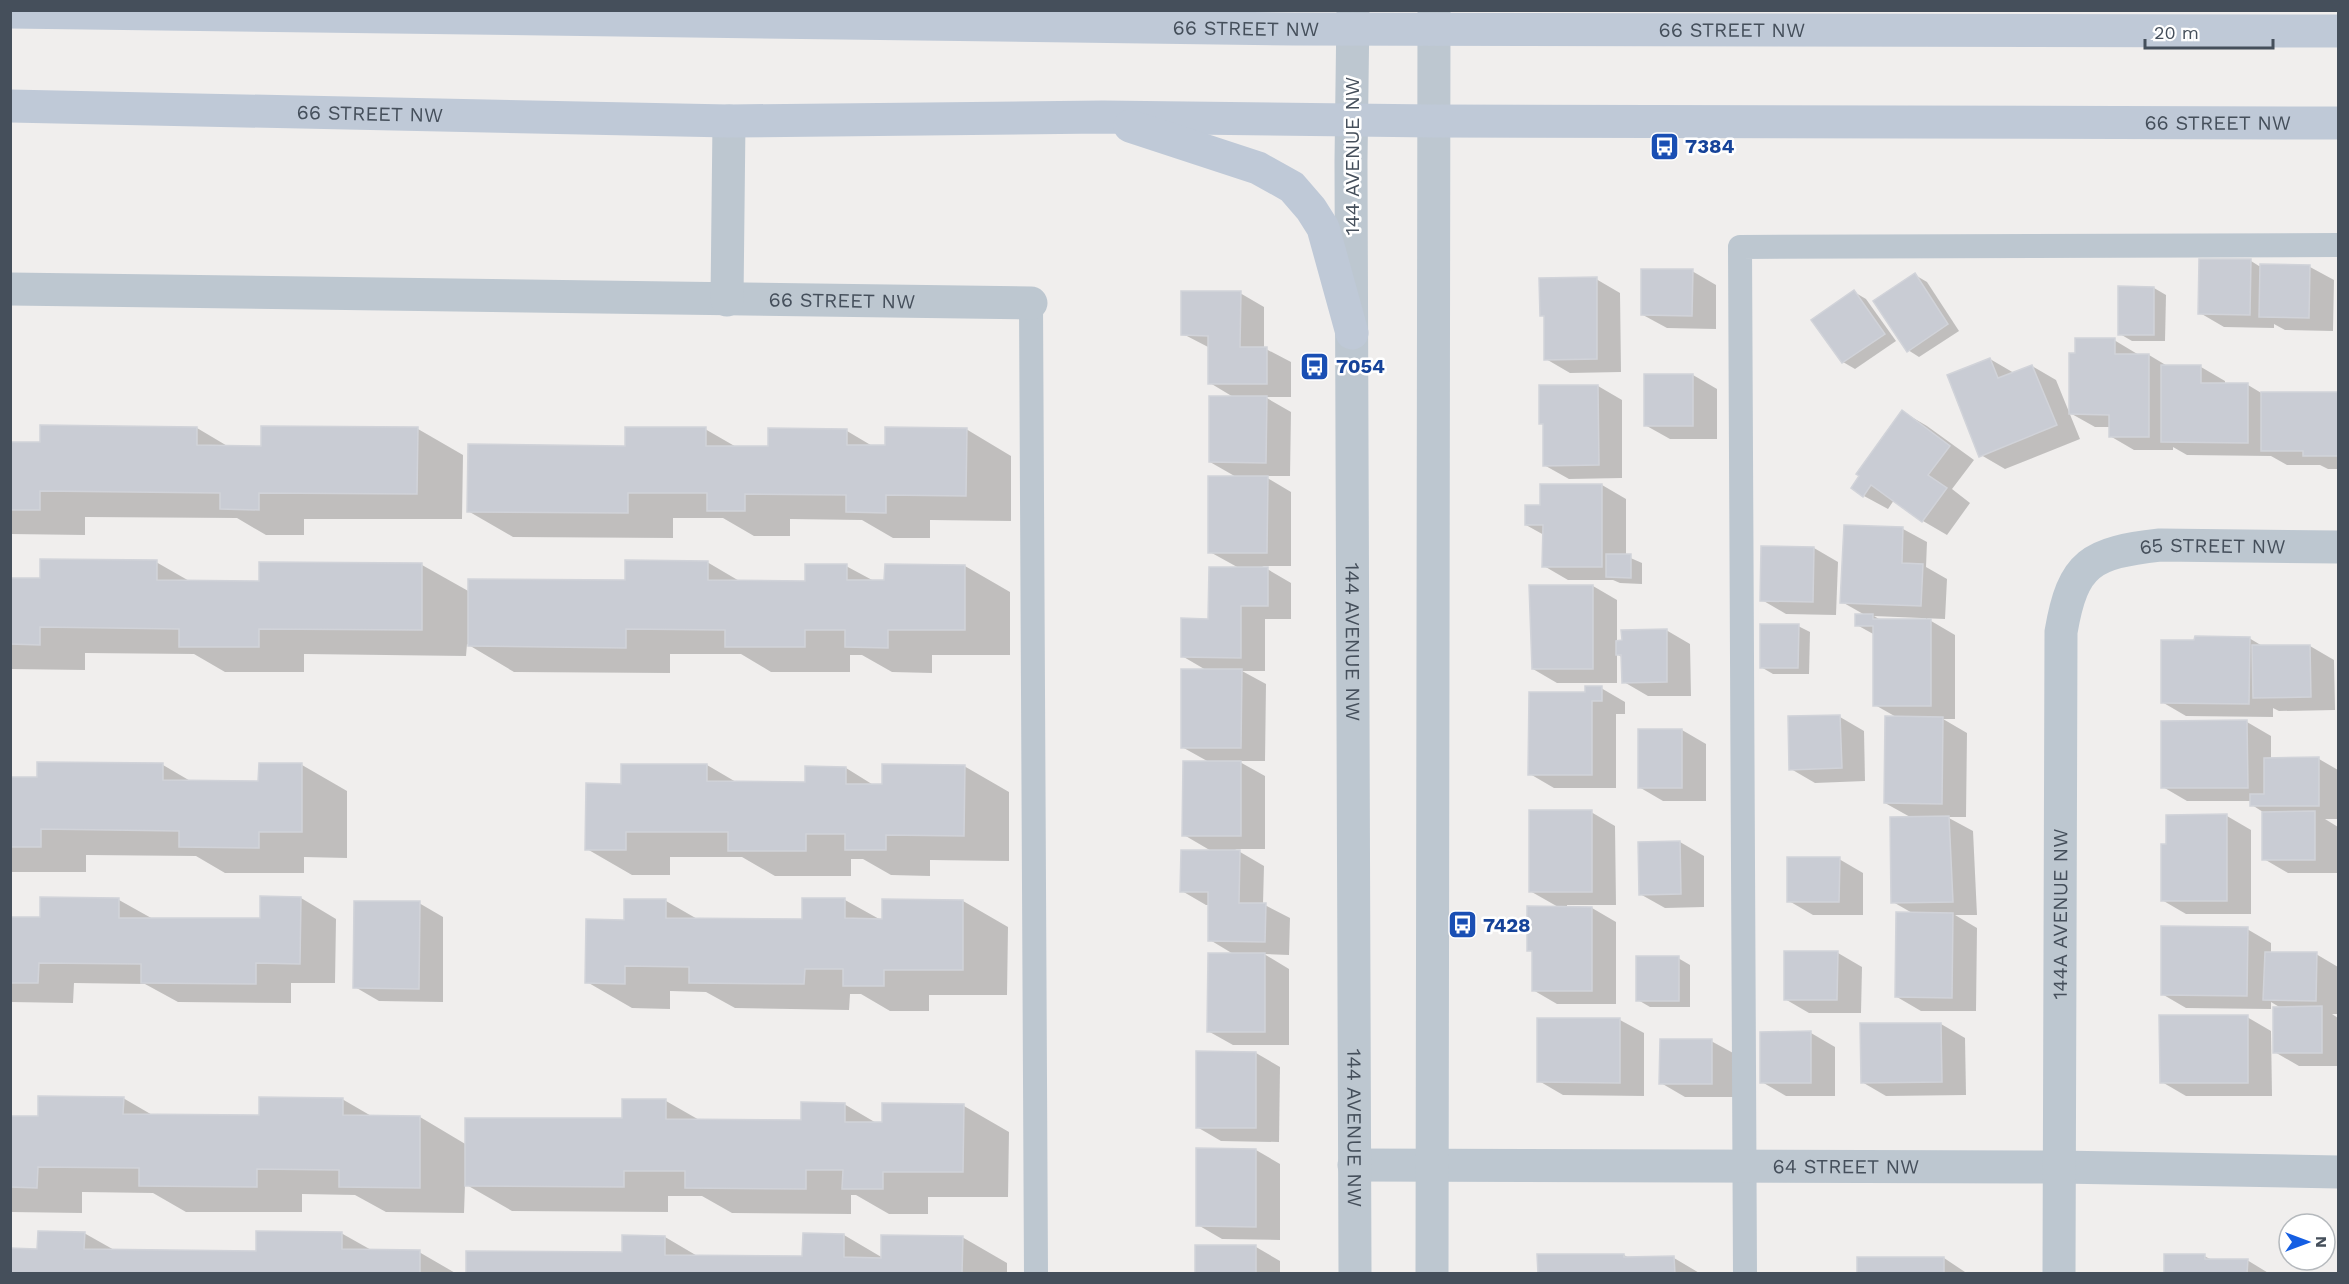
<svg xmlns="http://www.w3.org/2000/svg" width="2349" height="1284" font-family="'Work Sans',sans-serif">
	<rect width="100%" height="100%" fill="#f0eeed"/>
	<!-- shadow -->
	<g fill="#0003">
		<path d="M2251,261l8,5 51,1 24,13 -1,51 -48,-1 -11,-6v4l-50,-1 -24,-14z"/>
		<path d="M1692,271l24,14v44l-49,-1 -24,-13z"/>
		<path d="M1915,275l12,7 32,49 -40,26 -11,-7z"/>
		<path d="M1596,279l24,14 1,79 -51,1 -24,-14 -1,-42 -3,-2z"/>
		<path d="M2120,288h34l12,7 -1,46h-33l-12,-7z"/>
		<path d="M1854,292l12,7 30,42 -41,28 -12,-7z"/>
		<path d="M1240,293l24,14v41l27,14v35h-26l26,15 -1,64h-26l27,16v74h-29l29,17v36h-26v52h-23l24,13 -1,77h-27l27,15v73h-30l29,17 -1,38 27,14 -1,37 -25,-1 25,15v76h-56l-25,-14 27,-76 -25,-15v-35h-4l-24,-14 31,-39 -29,-17 25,-73 -27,-15 24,-77 -24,-14 28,-36 29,-52 -29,-16 28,-74 -28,-16 25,-64 -25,-15v-35l-27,-14z"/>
		<path d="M2114,340l25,15h10l20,12h32l24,14v4h23l15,9 75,-1v76h-10l-8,-4h-33l-16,-9 -84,-1 -14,-8v3h-39l-24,-14v-9h-15l-25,-14z"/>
		<path d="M1990,359l24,14 18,-7 24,14 24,59 -75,30 -24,-14z"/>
		<path d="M1693,375l24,14v50h-47l-25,-14z"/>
		<path d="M1598,386l24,14v78l-53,1 -25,-14v-40l-3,-2z"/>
		<path d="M1903,412l24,14 47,34 -22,29 18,14 -23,32 -24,-14 -29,-21 -6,9 -24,-13z"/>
		<path d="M197,428l32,19h33l156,-18 45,26 -1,64h-158v16h-38l-29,-17 -152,-1v18l-75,-1v-90h31z"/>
		<path d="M705,429l33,19h31v-18l78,1 27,16h12l80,-18 45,27v65l-81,-1v18h-37l-31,-18 -72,-1v17h-36l-31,-18h-50v20l-160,-1 -45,-26 159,-64z"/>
		<path d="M1602,485l24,14v57l16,7v21l-22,-1 -7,-3h-45l-24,-14v-31l-18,-10 16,-19z"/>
		<path d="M1903,529l24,13 -1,25 21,12 -2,40 -71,-3 8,5h44v-3l29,17v84h-12l24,14 -1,84h-19l26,14 4,84h-22l22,13 -1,83h-55l-24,-14 17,-83 -21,-12 19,-84 -27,-15 13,-85 -23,-13v-70l-18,-10 8,-10 -23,-13z"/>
		<path d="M1814,548l24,14 -2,53 -50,-1 -24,-14z"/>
		<path d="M156,562l35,20h69l162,-17 48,27 157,-10 80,-20 34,20h66l39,-16 28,15h12l79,-15 45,26v63h-78v18l-40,-1 -30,-17h-12v17h-79l-30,-18h-71v19l-156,-1 -47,-28 -1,12 -162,-2v18h-79l-31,-18 -109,-1v17l-75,-1v-89h31z"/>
		<path d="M1593,586l24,14v42l49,-12 24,14 1,52h-43l-24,-14 -1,-24 -6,-4v29h-60l-24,-14z"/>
		<path d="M1798,626l12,6 -1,42h-36l-12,-7z"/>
		<path d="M2249,638l15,9 46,-1 24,14 1,50 -56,1 -6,-3v9l-87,-1 -24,-14z"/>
		<path d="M1601,688l24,14v12h-9v74h-62l-24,-14 57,-81z"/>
		<path d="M1840,717l24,14 1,50 -50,2 -24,-14z"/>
		<path d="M2247,722l24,14v23h48l19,11v49h-13l13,8v46h-50l-24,-14 -1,-47 -11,-7v-4h-65l-24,-14z"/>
		<path d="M1682,730l24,14v57h-43l-24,-14z"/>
		<path d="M163,765l29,17h67l43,-17 45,26v67l-43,-1v16h-79l-29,-17 -110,-1v17h-76v-93h28z"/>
		<path d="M707,765l29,17 71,1 39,-15 29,18 89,-20 45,26v69l-79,-1v16l-39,-1 -28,-16h-12v17h-76l-33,-19h-72v18h-38l-45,-26 36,-64z"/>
		<path d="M1591,812l24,14 1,79h-49v3h25l24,14v82h-59l-24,-14 1,-37 -5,-3 31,-42 -30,-17z"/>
		<path d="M2227,816l24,14v84h-65l-24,-14 5,-55z"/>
		<path d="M1680,842l24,14v51l-39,1 -25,-14z"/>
		<path d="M1839,859l24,14v42h-50l-24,-14z"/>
		<path d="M301,898l35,21 -1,64h-44v20l-113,-1 -33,-18 -71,-1 -1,20 -63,-1v-84h31v-19l78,1 34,19 108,1z"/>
		<path d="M845,900l36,20 82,-19 45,26 -1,68h-78v16h-39l-29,-17h-11l-1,16 -114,-2 -29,-16 -36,-1v18l-38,-1 -45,-26 39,-61 40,-20 33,19h105z"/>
		<path d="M419,903l24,14v85l-64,-1 -24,-14z"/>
		<path d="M2247,929l24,14v10l45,1 22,13v47h-6l6,4v48h-39l-26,-15 8,-43 -10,-6v7l-85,-1 -24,-14z"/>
		<path d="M1838,953l24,14 -1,46h-52l-24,-14z"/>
		<path d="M1678,958l12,7v42h-40l-12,-7z"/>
		<path d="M2247,1017l24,14 1,65h-86l-24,-14z"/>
		<path d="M1620,1020l24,13v63l-81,-1 -24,-14z"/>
		<path d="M1941,1024l24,14 1,57 -80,1 -24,-14z"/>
		<path d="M1811,1033l24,14v49h-49l-24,-14z"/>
		<path d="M1711,1041l24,13v43h-50l-24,-14z"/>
		<path d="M1256,1053l24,14 -1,75 -58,-1 -24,-14z"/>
		<path d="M123,1098l31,18 107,1 81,-18 31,18h47l47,28 157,-25 42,-19 35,20 101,1 42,-18 34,20 86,-18 45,26 -1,65h-80v17h-39l-33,-19h-5v19l-119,-1 -30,-17h-34v16l-156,-1 -47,-27 -1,29 -78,-1 -31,-17 -53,-1v18h-116l-33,-19 -71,-1v21l-72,-1v-95h30z"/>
		<path d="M1256,1150l24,14v76l-58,-1 -24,-14z"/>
		<path d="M84,1233l32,18 142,2 83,-20 32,18 46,1 38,22h-447l28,-24z"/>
		<path d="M844,1235l39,23 79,-21 45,26v11h-540l157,-20 41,-17 34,20h105z"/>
		<path d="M1256,1247l24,14v13h-84z"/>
		<path d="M1624,1255l5,3h45l27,16h-162z"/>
		<path d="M2204,1256l8,4h35l23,14h-104z"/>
		<path d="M1944,1258l24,16h-109z"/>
	</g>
	<!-- building -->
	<g fill="#c9ccd4" stroke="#d1d3d9" stroke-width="1.5">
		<path d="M2199,259h52l-1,56 -52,-1z"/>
		<path d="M2260,264l50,1 -1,53 -50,-1z"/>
		<path d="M1641,269h52l-1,47 -51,-1z"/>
		<path d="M1915,273l33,51 -41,28 -34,-51z"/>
		<path d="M1597,277v82l-53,1v-44h-4l-1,-38z"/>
		<path d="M2118,286l36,1v48h-36z"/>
		<path d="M1854,290l31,44 -43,29 -31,-43z"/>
		<path d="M1181,291h60l-1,56h27v37h-59v-48l-27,-1z"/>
		<path d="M2075,338h40v16h34v83h-40v-22l-40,-1v-61h6z"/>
		<path d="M1990,358l8,20 34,-13 25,60 -78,32 -32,-82z"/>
		<path d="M2161,365h40v18h47v60l-87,-1z"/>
		<rect x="1644" y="374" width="49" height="52"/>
		<path d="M1539,385h59l1,80 -56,1v-42h-4z"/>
		<path d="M2261,392h77v64h-35v-5h-42z"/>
		<path d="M1209,396h58l-1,67 -57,-1z"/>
		<path d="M1902,410l48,36 -22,29 19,13 -25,34 -51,-37 -8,12 -12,-9 8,-12 -3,-2z"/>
		<path d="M40,425l157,2v18l64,1v-20l157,1 -1,67 -158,-1v17l-39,-1v-16l-180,-2v19h-30v-68h30z"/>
		<path d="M625,427h81v19h62v-18l79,1v16h38v-18l82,1 -1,68 -80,-1v18l-40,-1v-17l-101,-1v17h-38v-18h-79v20l-161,-1 1,-68 157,2z"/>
		<path d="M1208,476h60l-1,77h-59z"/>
		<path d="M1540,484h62v83h-60l1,-42h-18v-20h15z"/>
		<path d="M1844,525l59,2 -1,36 21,1 -2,42 -81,-3z"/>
		<path d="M1761,546l53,1 -1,55 -53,-1z"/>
		<path d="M1606,554h25v24l-25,-1z"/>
		<path d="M40,559l117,1v20l102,1v-19l163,1v67l-163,-1v18h-80v-18l-139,-2v18l-30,-1v-66h30z"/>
		<path d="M625,560l83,1v19l97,1v-17h42v16h37l1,-16 80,1v65h-77v18l-43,-1v-17h-40v17h-80v-17l-99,-1v19l-158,-2v-67l157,1z"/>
		<path d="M1209,567h59v39h-27v52l-60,-1v-39l27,1z"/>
		<path d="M1529,585h64v84h-61z"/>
		<path d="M1855,614h18v5h58v87h-58v-80h-18z"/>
		<path d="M1760,624h39l-1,44h-38z"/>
		<path d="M1667,629v53l-45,1 -1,-28h-5v-14l6,-1 -1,-10z"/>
		<path d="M2195,636l55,1 -1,67 -88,-1v-63h33z"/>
		<path d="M2252,645h58l1,52 -58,1z"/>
		<path d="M1181,669h61l-1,79h-60z"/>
		<path d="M1585,686h17v15h-10v74h-64l1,-83h56z"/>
		<path d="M1840,715l2,53 -53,2 -1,-54z"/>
		<path d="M1885,716l58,1 -1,87 -58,-1z"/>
		<path d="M2247,720l1,68h-87v-67z"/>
		<rect x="1638" y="729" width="44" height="59"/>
		<path d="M2319,757v49h-69v-12h14v-36z"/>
		<path d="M1183,761h58v75h-59z"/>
		<path d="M37,762l126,1v17l95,1 1,-18h43v69h-43v16l-80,-1v-16l-138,-2v18h-31v-70h27z"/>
		<path d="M621,764h86v17l98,1v-16l41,1v17h36v-20l83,1 -1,71 -78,-1v15h-41v-16h-39v17h-78v-19h-102v18h-41l1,-67 35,1z"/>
		<rect x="1529" y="810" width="63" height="82"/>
		<path d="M2315,811v49h-53v-48z"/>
		<path d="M2227,814v87h-66v-57h5v-29z"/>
		<path d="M1949,816l4,86 -62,1 -1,-86z"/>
		<path d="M1680,841l1,53 -42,1 -1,-53z"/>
		<path d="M1181,850h59l-1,53h27l-1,39 -57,-1v-49h-28z"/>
		<path d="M1787,857h53l-1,45h-52z"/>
		<path d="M260,896l41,1 -1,67 -44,-1v21l-115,-1v-19l-102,-1 -1,20h-28v-66h30v-20l79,1v20h141z"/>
		<path d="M802,898h43v20l37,1v-20l81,1v70h-79v16h-41v-17h-38l-1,15 -115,-1v-16l-64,-1v18l-40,-1 1,-64 38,1v-21h42v19l136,1z"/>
		<path d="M354,901h66l-1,88 -66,-1z"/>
		<path d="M1527,906l65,1v84h-60v-40h-5z"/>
		<path d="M1896,912l57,1 -1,85 -57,-1z"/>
		<path d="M2161,926l87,1 -1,69 -86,-1z"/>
		<path d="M1784,951h54l-1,49h-53z"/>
		<path d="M2265,952h52l-1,49 -53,-1z"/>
		<path d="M1208,953h57v79h-58z"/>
		<rect x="1636" y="956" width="43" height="45"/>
		<path d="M2322,1006v47h-49v-46z"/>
		<path d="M2159,1015h89v68h-88z"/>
		<path d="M1537,1018h83v65l-83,-1z"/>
		<path d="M1860,1023h81l1,59 -81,1z"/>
		<path d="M1811,1031v52h-51v-51z"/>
		<path d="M1660,1039h52v45h-53z"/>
		<path d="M1196,1051l60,1v76h-60z"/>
		<path d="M38,1096l86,1 -1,17 136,1v-18l84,1v17l77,1v72l-81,-1v-17l-82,-1v18l-118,-1v-18l-101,-1 -1,21 -27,-1v-71h28z"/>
		<path d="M622,1099h44v20l135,1v-18l44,1v19h37v-19l82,1 -1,68h-80v17h-41l1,-19h-37v19l-121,-1v-17h-61v16l-159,-1v-68h157z"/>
		<path d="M1196,1148l60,1v78l-60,-1z"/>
		<path d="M38,1231l47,1 -1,17 172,2v-20l86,1v17l78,1v24h-410v-26l27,1z"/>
		<path d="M803,1233l41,1v23l37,1v-23l82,1 -1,38h-496v-23l156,1v-17l43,1v19l137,1z"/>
		<rect x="1195" y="1245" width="61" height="29"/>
		<path d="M1537,1254h87v3l50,-1 1,18h-137z"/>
		<path d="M2164,1254h41v5h43l-1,15h-83z"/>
		<rect x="1857" y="1257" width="87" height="17"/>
	</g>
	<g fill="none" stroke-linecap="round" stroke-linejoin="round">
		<!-- service -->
		<g stroke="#bdc7d0" stroke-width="24">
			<path d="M1031,303l5,971"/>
			<path d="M1745,1274l-5,-1027 598,-2"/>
		</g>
		<!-- minor -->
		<g stroke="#bdc7d0" stroke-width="33">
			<path id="s1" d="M10,289l1021,14"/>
			<path d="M727,300l2,-179"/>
			<path id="s2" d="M1354,1165l705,2 279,5"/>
			<path id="s3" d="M2059,1274l2,-642c12,-70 30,-79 99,-87l178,2"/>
		</g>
		<!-- tertiary -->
		<g stroke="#bdc7d0" stroke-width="33">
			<path id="s4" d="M1353,10l-2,151 4,1113"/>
			<path d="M1432,1274l2,-1264"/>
		</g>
		<!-- secondary -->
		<g stroke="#bfc9d7" stroke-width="33">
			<path id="s5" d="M10,12l1284,17 1044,2"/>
			<path id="s6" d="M10,106l719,15 374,-4 331,4 904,2"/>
			<path d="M1130,126l128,42 34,19 19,22 12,19 29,105"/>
		</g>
	</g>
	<!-- icons -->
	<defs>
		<symbol id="bus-square" viewBox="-11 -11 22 22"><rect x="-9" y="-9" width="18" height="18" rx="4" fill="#1a4fb4" stroke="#fff"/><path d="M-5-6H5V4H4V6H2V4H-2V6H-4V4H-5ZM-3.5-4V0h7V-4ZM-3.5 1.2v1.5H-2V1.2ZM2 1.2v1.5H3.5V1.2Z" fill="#fff"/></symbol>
	</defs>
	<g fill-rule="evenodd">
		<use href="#bus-square" x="1648" y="130" width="33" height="33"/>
		<use href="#bus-square" x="1298" y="350" width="33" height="33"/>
		<use href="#bus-square" x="1446" y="908" width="33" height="33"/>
	</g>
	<g text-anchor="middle" stroke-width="5" stroke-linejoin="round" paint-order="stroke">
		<!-- street labels -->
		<g font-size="20" fill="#454f5b" stroke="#fff">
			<text dy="7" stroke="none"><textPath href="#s5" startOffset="1236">66 STREET NW</textPath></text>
			<text dy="7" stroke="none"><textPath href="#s5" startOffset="1722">66 STREET NW</textPath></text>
			<text dy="7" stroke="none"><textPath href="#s6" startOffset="360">66 STREET NW</textPath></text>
			<text dy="7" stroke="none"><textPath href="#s6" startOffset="2208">66 STREET NW</textPath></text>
			<text transform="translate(1352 156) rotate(-90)" y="7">144 AVENUE NW</text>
			<text dy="7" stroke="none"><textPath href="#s1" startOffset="832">66 STREET NW</textPath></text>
			<text dy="7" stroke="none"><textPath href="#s3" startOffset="843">65 STREET NW</textPath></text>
			<text dy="7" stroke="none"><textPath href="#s4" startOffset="632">144 AVENUE NW</textPath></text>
			<text dy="7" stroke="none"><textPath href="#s3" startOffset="360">144A AVENUE NW</textPath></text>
			<text dy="7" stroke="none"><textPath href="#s4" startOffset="1118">144 AVENUE NW</textPath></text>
			<text dy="7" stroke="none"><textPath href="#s2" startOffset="492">64 STREET NW</textPath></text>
		</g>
		<!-- transit labels -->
		<g font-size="20" font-weight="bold" fill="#164399" stroke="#fff" text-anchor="start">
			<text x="1685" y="153">7384</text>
			<text x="1336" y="373">7054</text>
			<text x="1483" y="932">7428</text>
		</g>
	</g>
	<!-- border -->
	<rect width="2349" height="1284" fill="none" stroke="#454f5b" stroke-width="24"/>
	<!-- north arrow -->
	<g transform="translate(2307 1242) rotate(90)"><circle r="28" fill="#ffffff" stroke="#b5b9bd" stroke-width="1.5"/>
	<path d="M0-4.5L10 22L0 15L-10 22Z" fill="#145ee3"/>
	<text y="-9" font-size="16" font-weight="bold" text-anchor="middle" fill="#454f5b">N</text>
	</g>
	<!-- scale -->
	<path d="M2145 39v9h128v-9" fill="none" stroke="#454f5b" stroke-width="3"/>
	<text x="2154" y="39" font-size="18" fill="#454f5b" stroke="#ffffff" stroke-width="4.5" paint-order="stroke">20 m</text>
</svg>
